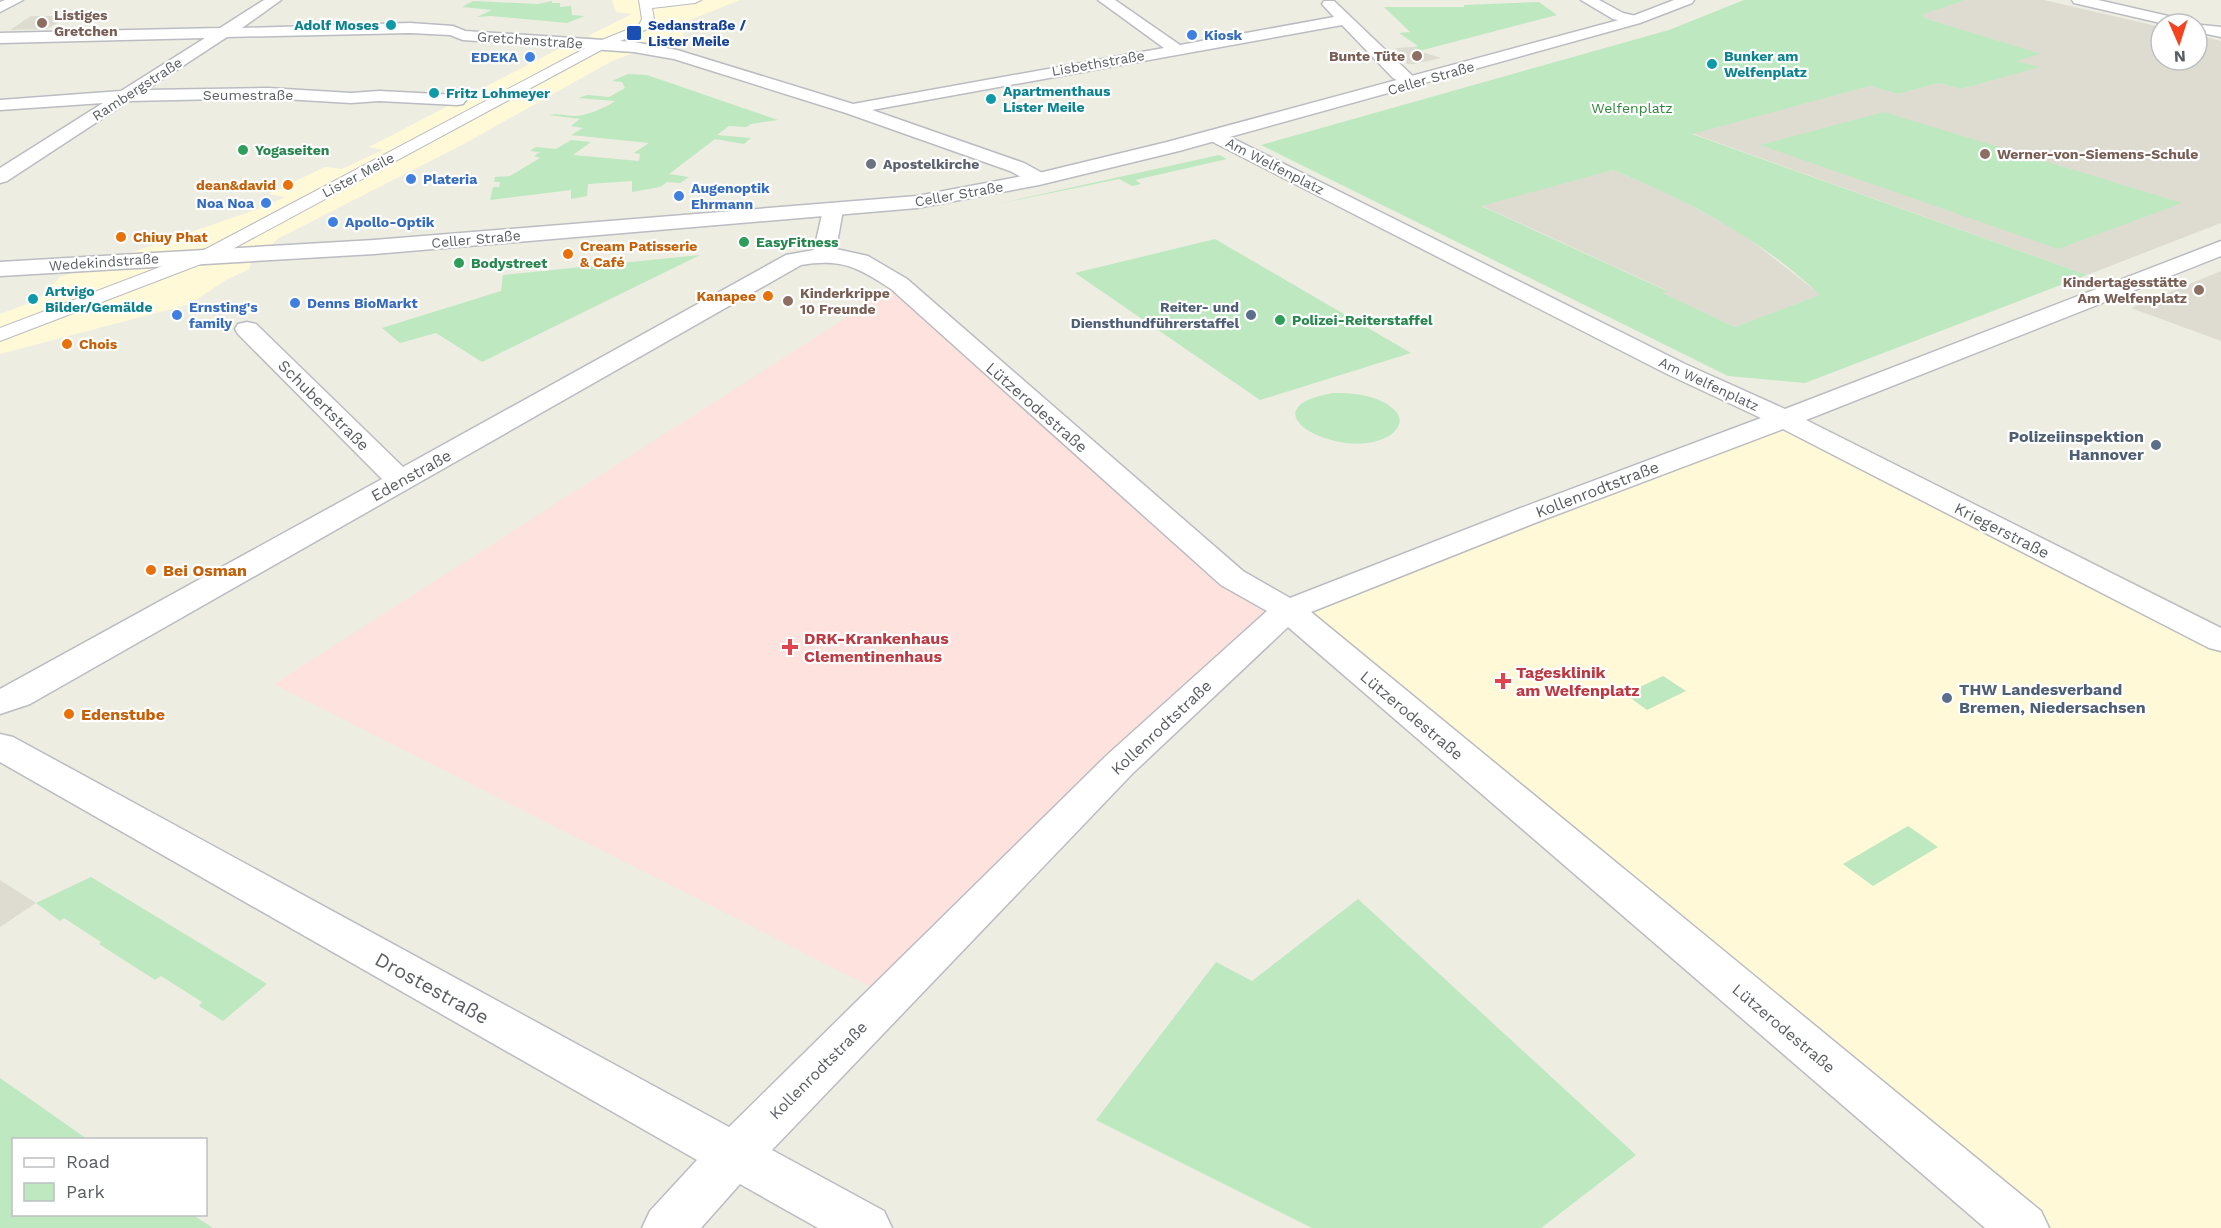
<svg xmlns="http://www.w3.org/2000/svg" width="2221" height="1228" font-family="'Work Sans',sans-serif">
	<rect width="100%" height="100%" fill="#eeede2"/>
	<!-- commercial -->
	<g fill="#fff9d7">
		<path d="M612,0h128l-60,24 6,21 -20,2 -59,-6 -19,-5 44,-22 -16,-2z"/>
		<path d="M566,45l70,7 -26,10 -148,83 -183,93 -28,25 -2,6 -23,11 -36,24 -190,50v-40l38,-14 22,-23 201,-69 24,-11 -17,-3 57,-27 17,2 41,-19 -14,-3z"/>
		<path d="M1784,419l437,222v587h-198l-735,-618z"/>
	</g>
	<!-- education -->
	<g fill="#dedcd1">
		<path d="M1966,0h78l117,27v33h36v-25l24,6v182l-134,52 -396,-142 179,-47 28,8 41,-11 22,6 77,-22 -24,-6 25,-7 -115,-36 -2,-5z"/>
		<path d="M31,16h41l-26,13 -36,1z"/>
		<path d="M1414,47l5,4 22,7 -27,6h-6l-11,-11 2,-2 -4,-3z"/>
		<path d="M1613,170l52,22 74,39 82,64 -86,32 -74,-34 5,-3 -186,-85z"/>
		<path d="M2221,271v70l-90,-33z"/>
		<path d="M0,880l36,23 -36,24z"/>
	</g>
	<!-- medical -->
	<path fill="#fde2dd" d="M899,284l389,326 -397,387 -617,-313z"/>
	<!-- green -->
	<g fill="#bde8c0" fill-rule="evenodd">
		<path d="M1744,0h222l-43,14 1,4 117,36 -25,7 24,6 -79,22 -22,-6 -41,11 -28,-8 -178,48 395,141 -282,108 -77,-7 -467,-231 408,-115zM1613,170c76,31 147,68 207,125l-85,32 -73,-34 5,-2 -186,-85z"/>
		<path d="M473,1l65,3 14,-3v2h8v4l11,-1 1,9 13,1 -18,7 -76,-7 -14,1 15,-7 -30,-3z"/>
		<path d="M1539,2l18,13 -138,36 -5,-4 4,-1 -19,-13 11,-1 -26,-25h80v-2z"/>
		<path d="M628,74l19,1 131,45 -27,4 -5,3 -17,-1 -12,9 34,3 -7,6 -29,-5 -46,35 20,3 -9,6 -13,-1 -7,5 -28,5v-11l-44,3 -1,12 -16,3v-9l-81,10 3,-13h6l1,-5h-6l1,-5 15,-1 30,-18 -6,-2 6,-4 -10,-1 6,-4 20,2 15,-9 20,2 -18,13 66,6 1,-7 -6,-1 15,-10 -78,-8 12,-7 -12,-2 9,-7 -31,-4c9,-2 17,1 25,1 11,0 32,-8 41,-15l-37,-3 9,-3 22,2 16,-9 -3,-6 -10,-1z"/>
		<path d="M1884,112l298,91 -124,46 -298,-104z"/>
		<path d="M1219,155l8,4 -92,21 6,4 -9,2 -13,-7 -131,27z"/>
		<path d="M1215,239l196,114 -151,47 -185,-127z"/>
		<path d="M700,255l-218,107 -46,-29 -36,10 -18,-15 119,-37 2,-16z"/>
		<path d="M1333,393c17,0 35,1 50,9 33,17 11,38 -16,41 -49,6 -114,-36 -34,-50z"/>
		<path d="M1663,676l23,15 -39,19 -22,-16z"/>
		<path d="M1908,826l30,21 -65,39 -30,-22z"/>
		<path d="M91,877l176,107 -44,37 -24,-15 3,-4 -41,-26 -6,4 -56,-36 2,-2 -37,-24 -4,3 -24,-18z"/>
		<path d="M1358,899l278,256 -95,73h-229l-216,-108 120,-158 36,19z"/>
		<path d="M0,1078l87,61 -73,1v74l179,1 20,13h-213z"/>
	</g>
	<g fill="none" stroke-linecap="round" stroke-linejoin="round">
		<defs>
			<path id="pedestrian" d="M639,0h62l-6,3 -43,5 2,11 -7,10 -42,19 -391,211 -214,82v-13l202,-77 395,-209 42,-17 3,-6z"/>
			<g id="minor">
				<path d="M5,0h18l-23,12v-10z"/>
				<path d="M264,0h17l-39,28 168,-5 43,3 12,5 169,11 43,8 176,54 311,-56 -66,-48h17l65,45 154,-28 -12,-13 2,-3h10l86,82 -8,5 -19,-10 -51,-53 -470,85 152,53 22,12 3,4 -3,4h-14l-22,-12 -164,-58 -172,-54 -40,-7 -171,-12 -13,-5 -40,-2 -183,4 -81,53 122,-2 83,5 28,-2 78,4 6,1 3,4 -3,4 -6,1 -78,-4 -28,2 -83,-5 -139,3 -122,80 -7,2v-15l103,-65 -103,7v-10l121,-9 84,-53 -205,5v-10l220,-5z"/>
				<path d="M1581,0h18l24,13 17,4 2,3 -7,4 -22,-5z"/>
				<path d="M2072,0h26l92,21 2,3 29,3v10l-24,-5v-8h-32l-91,-21z"/>
				<path d="M1216,130l469,234 100,45 436,-168v15l-415,164 415,208v23l-12,-3 -426,-219 -243,92 -229,91 730,599 8,17h-64l-697,-601 -155,146 -361,377 112,61 8,17h-74l-78,-44 -39,44h-59l8,-17 47,-51 -697,-398v-28l13,3 716,390 378,-372 160,-144 -46,-26 -330,-296c-33,-22 -50,-31 -90,-24l-771,439 -30,10v-25l382,-210 -144,-145 -3,-5 3,-5 9,-2 9,2 147,143 383,-212 28,-5 9,-40 3,-4 7,-2 7,2 3,4 -7,39 32,7 39,23 336,292 47,27 228,-89 243,-91 -94,-44 -458,-234 -2,-4 2,-4z"/>
			</g>
			<path id="tertiary" d="M1674,0h20l-2,3 -52,20 -461,128 -140,34 -122,23 -543,46 -374,22v-14l374,-22 543,-44 122,-23 128,-31 463,-125z"/>
		</defs>
		<!-- pedestrian casing -->
		<use href="#pedestrian" stroke="#babcc2" stroke-width="2"/>
		<!-- minor casing -->
		<use href="#minor" stroke="#babcc2" stroke-width="3"/>
		<!-- tertiary casing -->
		<use href="#tertiary" stroke="#babcc2" stroke-width="3"/>
		<!-- pedestrian -->
		<use href="#pedestrian" fill="#fff" fill-rule="evenodd"/>
		<!-- minor -->
		<use href="#minor" fill="#fff" fill-rule="evenodd"/>
		<!-- tertiary -->
		<use href="#tertiary" fill="#fff" fill-rule="evenodd"/>
	</g>
	<!-- markers -->
	<g fill="#8d6e63" stroke="#fff" stroke-width="2">
		<circle cx="42" cy="23" r="6"/>
		<circle cx="1417" cy="56" r="6"/>
		<circle cx="1985" cy="154" r="6"/>
		<circle cx="2199" cy="290" r="6"/>
		<circle cx="788" cy="301" r="6"/>
	</g>
	<g fill="#0f9aa8" stroke="#fff" stroke-width="2">
		<circle cx="391" cy="25" r="6"/>
		<circle cx="1712" cy="64" r="6"/>
		<circle cx="434" cy="93" r="6"/>
		<circle cx="991" cy="99" r="6"/>
		<circle cx="33" cy="299" r="6"/>
	</g>
	<rect fill="#1a4fb4" stroke="#fff" stroke-width="2" x="626" y="25" width="16" height="16" rx="3"/>
	<g fill="#3f7fe0" stroke="#fff" stroke-width="2">
		<circle cx="1192" cy="35" r="6"/>
		<circle cx="530" cy="57" r="6"/>
		<circle cx="411" cy="179" r="6"/>
		<circle cx="679" cy="196" r="6"/>
		<circle cx="266" cy="203" r="6"/>
		<circle cx="333" cy="222" r="6"/>
		<circle cx="295" cy="303" r="6"/>
		<circle cx="177" cy="315" r="6"/>
	</g>
	<g fill="#2e9e5b" stroke="#fff" stroke-width="2">
		<circle cx="243" cy="150" r="6"/>
		<circle cx="744" cy="242" r="6"/>
		<circle cx="459" cy="263" r="6"/>
		<circle cx="1280" cy="320" r="6"/>
	</g>
	<circle fill="#6b7280" stroke="#fff" stroke-width="2" cx="871" cy="164" r="6"/>
	<g fill="#e8710a" stroke="#fff" stroke-width="2">
		<circle cx="288" cy="185" r="6"/>
		<circle cx="121" cy="237" r="6"/>
		<circle cx="568" cy="254" r="6"/>
		<circle cx="768" cy="296" r="6"/>
		<circle cx="67" cy="344" r="6"/>
		<circle cx="151" cy="570" r="6"/>
		<circle cx="69" cy="714" r="6"/>
	</g>
	<g fill="#5c6f8a" stroke="#fff" stroke-width="2">
		<circle cx="1251" cy="315" r="6"/>
		<circle cx="2156" cy="445" r="6"/>
		<circle cx="1947" cy="698" r="6"/>
	</g>
	<g fill="#e0444e" stroke="#fff" stroke-width="2">
		<path d="M787 638h6v6h6v6h-6v6h-6v-6h-6v-6h6z"/>
		<path d="M1500 672h6v6h6v6h-6v6h-6v-6h-6v-6h6z"/>
	</g>
	<g text-anchor="middle" stroke-width="4.5" stroke-linejoin="round" paint-order="stroke">
		<!-- far-education labels -->
		<g font-size="14" font-weight="bold" fill="#785e54" stroke="#fff" text-anchor="start">
			<text x="54" y="20">Listiges<tspan x="54" dy="16">Gretchen</tspan></text>
			<text x="1405" y="61" text-anchor="end">Bunte Tüte</text>
			<text x="1997" y="159">Werner-von-Siemens-Schule</text>
			<text x="2187" y="287" text-anchor="end">Kindertagesstätte<tspan x="2187" dy="16">Am Welfenplatz</tspan></text>
			<text x="800" y="298">Kinderkrippe<tspan x="800" dy="16">10 Freunde</tspan></text>
		</g>
		<!-- far-culture labels -->
		<g font-size="14" font-weight="bold" fill="#0d838f" stroke="#fff" text-anchor="start">
			<text x="379" y="30" text-anchor="end">Adolf Moses</text>
			<text x="1724" y="61">Bunker am<tspan x="1724" dy="16">Welfenplatz</tspan></text>
			<text x="1003" y="96">Apartmenthaus<tspan x="1003" dy="16">Lister Meile</tspan></text>
			<text x="446" y="98">Fritz Lohmeyer</text>
			<text x="45" y="296">Artvigo<tspan x="45" dy="16">Bilder/Gemälde</tspan></text>
		</g>
		<!-- far-transit labels -->
		<g font-size="14" font-weight="bold" fill="#164399" stroke="#fff" text-anchor="start">
			<text x="648" y="30">Sedanstraße /<tspan x="648" dy="16">Lister Meile</tspan></text>
		</g>
		<!-- far-shop labels -->
		<g font-size="14" font-weight="bold" fill="#366cbe" stroke="#fff" text-anchor="start">
			<text x="1204" y="40">Kiosk</text>
			<text x="518" y="62" text-anchor="end">EDEKA</text>
			<text x="423" y="184">Plateria</text>
			<text x="691" y="193">Augenoptik<tspan x="691" dy="16">Ehrmann</tspan></text>
			<text x="254" y="208" text-anchor="end">Noa Noa</text>
			<text x="345" y="227">Apollo-Optik</text>
			<text x="307" y="308">Denns BioMarkt</text>
			<text x="189" y="312">Ernsting's<tspan x="189" dy="16">family</tspan></text>
		</g>
		<!-- far-street labels -->
		<g font-size="14" fill="#5a5e64" stroke="#fff">
			<text transform="translate(530 40) rotate(4)" y="5">Gretchenstraße</text>
			<text transform="translate(1098 63) rotate(-10)" y="5">Lisbethstraße</text>
			<text transform="translate(1431 78) rotate(-16)" y="5">Celler Straße</text>
			<text transform="translate(137 89) rotate(-33)" y="5">Rambergstraße</text>
			<text x="248" y="100">Seumestraße</text>
			<text transform="translate(1275 166) rotate(27)" y="5">Am Welfenplatz</text>
			<text transform="translate(358 175) rotate(-28)" y="5">Lister Meile</text>
			<text transform="translate(959 194) rotate(-10)" y="5">Celler Straße</text>
			<text transform="translate(476 239) rotate(-5)" y="5">Celler Straße</text>
			<text transform="translate(104 262) rotate(-4)" y="5">Wedekindstraße</text>
			<text transform="translate(1709 384) rotate(25)" y="5">Am Welfenplatz</text>
		</g>
		<!-- far-park labels -->
		<g font-size="14" fill="#2e873a" stroke="#fff">
			<text x="1632" y="113">Welfenplatz</text>
		</g>
		<!-- far-leisure labels -->
		<g font-size="14" font-weight="bold" fill="#27864d" stroke="#fff" text-anchor="start">
			<text x="255" y="155">Yogaseiten</text>
			<text x="756" y="247">EasyFitness</text>
			<text x="471" y="268">Bodystreet</text>
			<text x="1292" y="325">Polizei-Reiterstaffel</text>
		</g>
		<!-- far-worship labels -->
		<g font-size="14" font-weight="bold" fill="#5b616d" stroke="#fff" text-anchor="start">
			<text x="883" y="169">Apostelkirche</text>
		</g>
		<!-- far-food labels -->
		<g font-size="14" font-weight="bold" fill="#c56008" stroke="#fff" text-anchor="start">
			<text x="276" y="190" text-anchor="end">dean&amp;david</text>
			<text x="133" y="242">Chiuy Phat</text>
			<text x="580" y="251">Cream Patisserie<tspan x="580" dy="16">&amp; Café</tspan></text>
			<text x="756" y="301" text-anchor="end">Kanapee</text>
			<text x="79" y="349">Chois</text>
		</g>
		<!-- far-service labels -->
		<g font-size="14" font-weight="bold" fill="#4e5e75" stroke="#fff" text-anchor="end">
			<text x="1239" y="312">Reiter- und<tspan x="1239" dy="16">Diensthundführerstaffel</tspan></text>
		</g>
		<!-- street labels -->
		<g font-size="16" fill="#5a5e64" stroke="#fff">
			<text transform="translate(324 405) rotate(45)" y="6">Schubertstraße</text>
			<text transform="translate(1037 407) rotate(41)" y="6">Lützerodestraße</text>
			<text transform="translate(411 475) rotate(-29)" y="6">Edenstraße</text>
			<text transform="translate(1597 489) rotate(-21)" y="6">Kollenrodtstraße</text>
			<text transform="translate(2002 530) rotate(27)" y="6">Kriegerstraße</text>
			<text transform="translate(1412 715) rotate(40)" y="6">Lützerodestraße</text>
			<text transform="translate(1161 727) rotate(-43)" y="6">Kollenrodtstraße</text>
			<text transform="translate(1784 1028) rotate(40)" y="6">Lützerodestraße</text>
			<text transform="translate(818 1070) rotate(-45)" y="6">Kollenrodtstraße</text>
		</g>
		<!-- service labels -->
		<g font-size="16" font-weight="bold" fill="#4e5e75" stroke="#fff" text-anchor="end">
			<text x="2144" y="442">Polizeiinspektion<tspan x="2144" dy="18">Hannover</tspan></text>
			<text x="1959" y="695" text-anchor="start">THW Landesverband<tspan x="1959" dy="18">Bremen, Niedersachsen</tspan></text>
		</g>
		<!-- food labels -->
		<g font-size="16" font-weight="bold" fill="#c56008" stroke="#fff" text-anchor="start">
			<text x="163" y="576">Bei Osman</text>
			<text x="81" y="720">Edenstube</text>
		</g>
		<!-- health labels -->
		<g font-size="16" font-weight="bold" fill="#be3a42" stroke="#fff" text-anchor="start">
			<text x="804" y="644">DRK-Krankenhaus<tspan x="804" dy="18">Clementinenhaus</tspan></text>
			<text x="1516" y="678">Tagesklinik<tspan x="1516" dy="18">am Welfenplatz</tspan></text>
		</g>
		<!-- near-street labels -->
		<g font-size="20" fill="#5a5e64" stroke="#fff">
			<text transform="translate(432 988) rotate(29)" y="7">Drostestraße</text>
		</g>
	</g>
	<!-- legend -->
	<rect x="12" y="1138" width="195" height="78" fill="#ffffff" stroke="#bdbfc1" stroke-width="1.5"/>
	<rect x="24" y="1158" width="30" height="9" fill="#ffffff" stroke="#bdbfc1" stroke-width="1.5"/>
	<text x="66" y="1168" font-size="18" fill="#5a5e64">Road</text>
	<rect x="24" y="1183" width="30" height="18" fill="#bde8c0" stroke="#bdbfc1" stroke-width="1.5"/>
	<text x="66" y="1198" font-size="18" fill="#5a5e64">Park</text>
	<!-- north arrow -->
	<g transform="translate(2179 42) rotate(177)"><circle r="28" fill="#ffffff" stroke="#bdbfc1" stroke-width="1.5"/>
	<path d="M0-4.5L10 22L0 15L-10 22Z" fill="#f54322"/>
	<text y="-9" font-size="16" font-weight="bold" text-anchor="middle" fill="#5a5e64">N</text>
	</g>
</svg>
